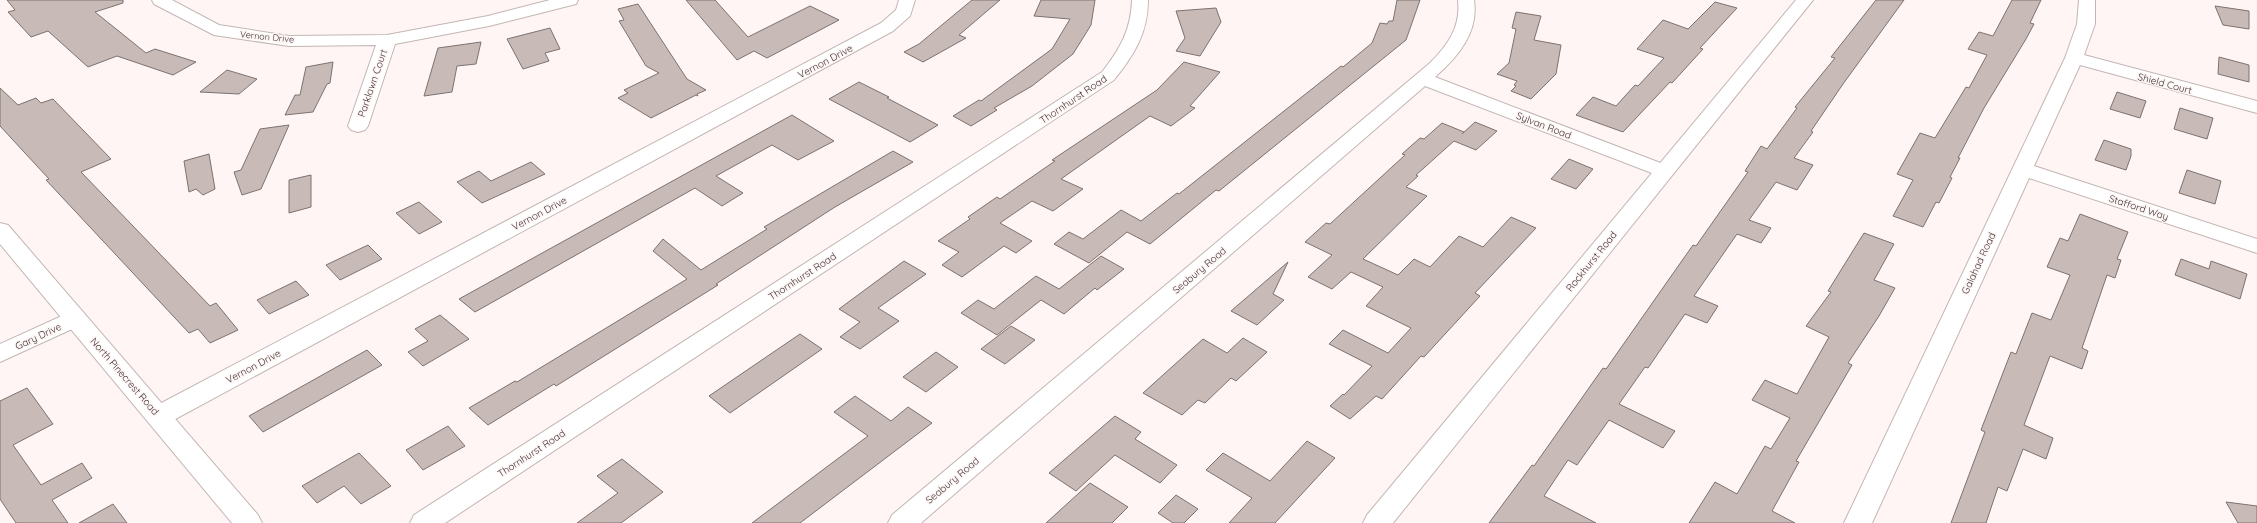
<svg xmlns="http://www.w3.org/2000/svg" width="2257" height="523" font-family="Quicksand,sans-serif">
	<rect width="100%" height="100%" fill="#fef5f4"/>
	<!-- building -->
	<g fill="#c7bab7" stroke="#7e7270">
		<path d="M7,0h116v3l-28,9 51,41 9,-4 41,13 -23,13 -56,-19 -29,11 -40,-36 -17,6 -23,-25 7,-2z"/>
		<path d="M686,0h29l33,37 62,-31 29,14 -72,38 -13,-7 -17,9z"/>
		<path d="M972,0h28l-41,35 7,3 -43,24 -19,-10 15,-8z"/>
		<path d="M1041,0h54l-4,25 -18,29 -41,32 -38,22 3,2 -26,16 -18,-10 26,-16 2,1 71,-52 18,-30 -36,-3z"/>
		<path d="M1397,0h23l-14,40 -187,151 -3,-1 -66,54 -23,-12 -38,31 -35,-19 15,-12 14,7 38,-29 20,11 36,-28 2,1 162,-128 2,1 29,-24 8,-20 7,1 2,-3h4z"/>
		<path d="M1876,0h28l-61,84 -32,47 2,1 -19,26 19,7 -16,25 -21,-8 -27,38 22,8 -10,15 -24,-9 -43,62 24,10 -11,17 -22,-9 -37,54 -3,-1 -26,37 56,27 -12,17 -54,-28 -32,45 -9,-5 -24,36 52,27h-107l43,-58 2,1 69,-98 3,1 87,-124 3,1 52,-74 -3,-1 16,-25 6,3 30,-41 -2,-1 40,-49 -4,-1z"/>
		<path d="M2012,0h29l-11,23 4,1 -8,15 -42,69 -26,50h2l-10,19 2,1 -13,25 -3,-1 -13,25 -30,-11 20,-36 -16,-6 23,-41 15,5 31,-51 3,1 18,-33 -19,-6 11,-17 14,4z"/>
		<path d="M1715,2l22,6 -37,40 3,1 -31,34 -2,-1 -47,50 -47,-17 17,-18 23,9 19,-21 3,1 26,-28 -27,-9 26,-29 25,9z"/>
		<path d="M638,4l49,75 19,11 -9,4 1,2 -2,-1 -45,23 -33,-20 10,-5 -4,-3 35,-17 -13,-7 -27,-45 5,-1 -6,-11z"/>
		<path d="M2215,6l34,5v18l-26,-4z"/>
		<path d="M1216,8l5,14 -21,34 -24,-5 9,-13 -9,-27z"/>
		<path d="M1516,12l25,4 -7,24 27,5 -5,29 -25,25 -20,-8 5,-5 -2,-1 3,-4 -20,-7 12,-11 7,-34 -4,-1z"/>
		<path d="M550,28l10,21 -15,4 4,8 -26,8 -16,-30z"/>
		<path d="M481,42l-5,22 -19,2 -5,26 -28,4 14,-48z"/>
		<path d="M2219,57l30,8v17l-31,-8z"/>
		<path d="M333,62l-3,21 -3,1 -14,28 -28,3 10,-20h5l6,-28z"/>
		<path d="M1184,62l36,10 -30,34 5,2 -24,18 -21,-10 -89,63 22,10 -30,22 -21,-10 -32,22 32,18 -16,12 -12,-7 -42,31 -20,-12 17,-13 -21,-11 32,-22 -2,-2 29,-20 3,2 55,-38 -3,-1 105,-70z"/>
		<path d="M227,70l30,9 -18,15 -39,-2z"/>
		<path d="M859,82l30,15 -2,1 51,27 -28,17 -81,-43z"/>
		<path d="M0,88l18,17 18,-7 5,5 12,-4 58,60 -30,13 129,134 6,-3 22,27 -28,13 -12,-14 -9,4 -143,-153 3,-1 -49,-53z"/>
		<path d="M2117,92l29,9 -6,17 -30,-9z"/>
		<path d="M2180,108l33,10 -6,21 -33,-10z"/>
		<path d="M792,115l42,26 -36,19 -26,-15 -56,31 27,17 -21,13 -27,-18 -220,124 -16,-13z"/>
		<path d="M1475,122l22,9 -21,19 -22,-9 -38,34 2,1 -12,11 21,9 -64,63 35,16 16,-16 16,8 29,-31 24,11 28,-30 25,11 -61,65 5,3 -56,61 -3,-1 -39,43 -6,-3 -26,23 -20,-13 13,-12 1,1 28,-29 -43,-22 14,-14 45,23 23,-25 -45,-22 17,-19 -32,-15 -19,17 -24,-12 24,-22 -27,-13 21,-19 4,1 75,-69 -3,-1 18,-16 4,1 18,-16 22,9 -2,2z"/>
		<path d="M289,125l-28,64 -19,6 -8,-23 7,-2 19,-41z"/>
		<path d="M2104,140l27,9v7l-5,14 -31,-10z"/>
		<path d="M893,151l20,11 -78,45 -119,77 2,1 -162,101 -2,-2 -66,41 -19,-17 46,-27 2,1 170,-103 -34,-28 10,-12 38,31 66,-41 -3,-2z"/>
		<path d="M209,154l6,35 -12,6 -7,-6 -7,3 -5,-31z"/>
		<path d="M1569,159l24,10 -17,20 -25,-10z"/>
		<path d="M531,162l14,12 -63,29 -25,-21 22,-11 12,10z"/>
		<path d="M2187,170l34,11 -6,23 -36,-11z"/>
		<path d="M311,175v32l-22,6v-33z"/>
		<path d="M419,202l23,20 -23,12 -23,-21z"/>
		<path d="M2080,214l48,18 -11,27 4,1 -6,18 -8,-3 -25,73 6,3 -6,18 -32,-13 -26,69 29,13 -7,21 -23,-10 -16,42 -9,-4 -12,36h-35l34,-91 -4,-2 30,-78 5,2 16,-41 19,7 19,-45 -23,-8 13,-29 8,3z"/>
		<path d="M1864,233l30,11 -20,36 21,8 -16,28 -31,47 4,2 -56,96 3,1 -27,49 23,12h-106l26,-41 22,12 28,-48 6,3 19,-31 -38,-18 13,-20 32,14 32,-57 -23,-11 25,-34 -3,-1z"/>
		<path d="M368,245l14,14 -42,21 -14,-15z"/>
		<path d="M1101,256l23,13 -27,21 -2,-2 -31,26 -23,-14 -44,35 -36,-22 17,-13 16,9 42,-33 23,13z"/>
		<path d="M2181,259l28,10 2,-8 36,13 -7,25 -65,-24z"/>
		<path d="M904,261l22,13 -48,34 21,13 -39,28 -20,-12 20,-15 -21,-13z"/>
		<path d="M1288,262l-15,32 11,6 -27,25 -26,-14z"/>
		<path d="M296,281l13,14 -40,19 -12,-14z"/>
		<path d="M440,315l29,24 -46,27 -15,-14 20,-11 -13,-12z"/>
		<path d="M1011,326l24,14 -30,24 -24,-15z"/>
		<path d="M800,334l22,15 -92,64 -21,-17z"/>
		<path d="M1243,338l24,14 -31,29 -5,-3 -26,25 -7,-3 -16,15 -39,-22 60,-54 24,14z"/>
		<path d="M367,350l15,15 -119,67 -14,-16z"/>
		<path d="M936,352l22,15 -32,25 -23,-15z"/>
		<path d="M27,388l26,36 -40,21 28,40 41,-22 10,15 -40,22 16,23h-52l-16,-24v-98z"/>
		<path d="M855,396l36,25 17,-14 24,16 -132,100h-48l116,-87 -34,-24z"/>
		<path d="M1115,416l26,16 -6,7 42,26 -17,18 -45,-28 -39,36 -27,-18z"/>
		<path d="M448,426l17,20 -42,24 -17,-20z"/>
		<path d="M1307,441l28,17 -60,65h-46l23,-25 -46,-28 17,-17 47,28z"/>
		<path d="M359,453l32,33 -30,18 -17,-18 -27,17 -15,-17z"/>
		<path d="M622,459l41,33 -42,31h-44l41,-30 -21,-17z"/>
		<path d="M1090,483l38,24 -16,16h-66z"/>
		<path d="M1176,495l22,14 -14,14h-11l-15,-10z"/>
		<path d="M2226,502l31,4v17h-19z"/>
		<path d="M113,504l14,19h-48z"/>
	</g>
	<g fill="none" stroke-linecap="round" stroke-linejoin="round">
		<defs>
			<g id="street">
				<path d="M152,0h20l47,25 70,11 98,-1 101,-19 62,-16h28l-2,4 -87,22 -94,18 -27,82 -3,4 -7,2 -7,-2 -3,-4 28,-81 -87,1 -75,-11 -60,-31z"/>
				<path d="M899,0h16l-5,16 -17,15 -725,392 -9,2 -9,-2 -4,-7 4,-7 731,-386 15,-13z"/>
				<path d="M1132,0h16c0,33 -14,55 -34,80l-669,443h-35l4,-8 688,-443c18,-23 29,-42 30,-72z"/>
				<path d="M1458,0h16c5,32 -16,57 -39,77l236,90 3,4 -3,4 -7,2 -7,-2 -232,-89 -504,437h-33l4,-8 538,-452c18,-18 31,-36 28,-63z"/>
				<path d="M2079,0h16v24l-11,31 173,46v12l-177,-48 -46,101 223,73v14l-228,-75 -157,345h-28l221,-465 12,-34z"/>
				<path d="M75,310l8,2 4,6 -4,6 -83,38v-18z"/>
			</g>
			<g id="secondary">
				<path d="M1796,0h17l-420,523h-30l4,-8z"/>
				<path d="M0,223l8,2 250,290 4,8h-30l-232,-279z"/>
			</g>
		</defs>
		<!-- street casing -->
		<use href="#street" stroke="#c3b6b3" stroke-width="2"/>
		<!-- secondary casing -->
		<use href="#secondary" stroke="#c3b6b3" stroke-width="2"/>
		<!-- street -->
		<use href="#street" fill="#fff" fill-rule="evenodd"/>
		<!-- secondary -->
		<use href="#secondary" fill="#fff" fill-rule="evenodd"/>
	</g>
	<g text-anchor="middle" stroke-width="3" stroke-linejoin="round" paint-order="stroke">
		<!-- far-street labels -->
		<g font-size="9" fill="#3b3635" stroke="#fef5f4">
			<text transform="translate(267 37) rotate(6)" y="3">Vernon Drive</text>
		</g>
		<!-- street labels -->
		<g font-size="10" fill="#3b3635" stroke="#fef5f4">
			<text transform="translate(825 61) rotate(-28)" y="4">Vernon Drive</text>
			<text transform="translate(372 83) rotate(-71)" y="4">Parklawn Court</text>
			<text transform="translate(2165 83) rotate(15)" y="4">Shield Court</text>
			<text transform="translate(1073 99) rotate(-34)" y="4">Thornhurst Road</text>
			<text transform="translate(1544 125) rotate(21)" y="4">Sylvan Road</text>
			<text transform="translate(2139 207) rotate(18)" y="4">Stafford Way</text>
			<text transform="translate(539 213) rotate(-28)" y="4">Vernon Drive</text>
			<text transform="translate(1591 261) rotate(-51)" y="4">Rockhurst Road</text>
			<text transform="translate(1978 263) rotate(-65)" y="4">Galahad Road</text>
			<text transform="translate(1199 270) rotate(-40)" y="4">Seabury Road</text>
			<text transform="translate(802 276) rotate(-33)" y="4">Thornhurst Road</text>
			<text transform="translate(38 336) rotate(-25)" y="4">Gary Drive</text>
			<text transform="translate(253 366) rotate(-28)" y="4">Vernon Drive</text>
			<text transform="translate(125 376) rotate(49)" y="4">North Pinecrest Road</text>
			<text transform="translate(531 453) rotate(-33)" y="4">Thornhurst Road</text>
			<text transform="translate(952 480) rotate(-40)" y="4">Seabury Road</text>
		</g>
	</g>
</svg>
